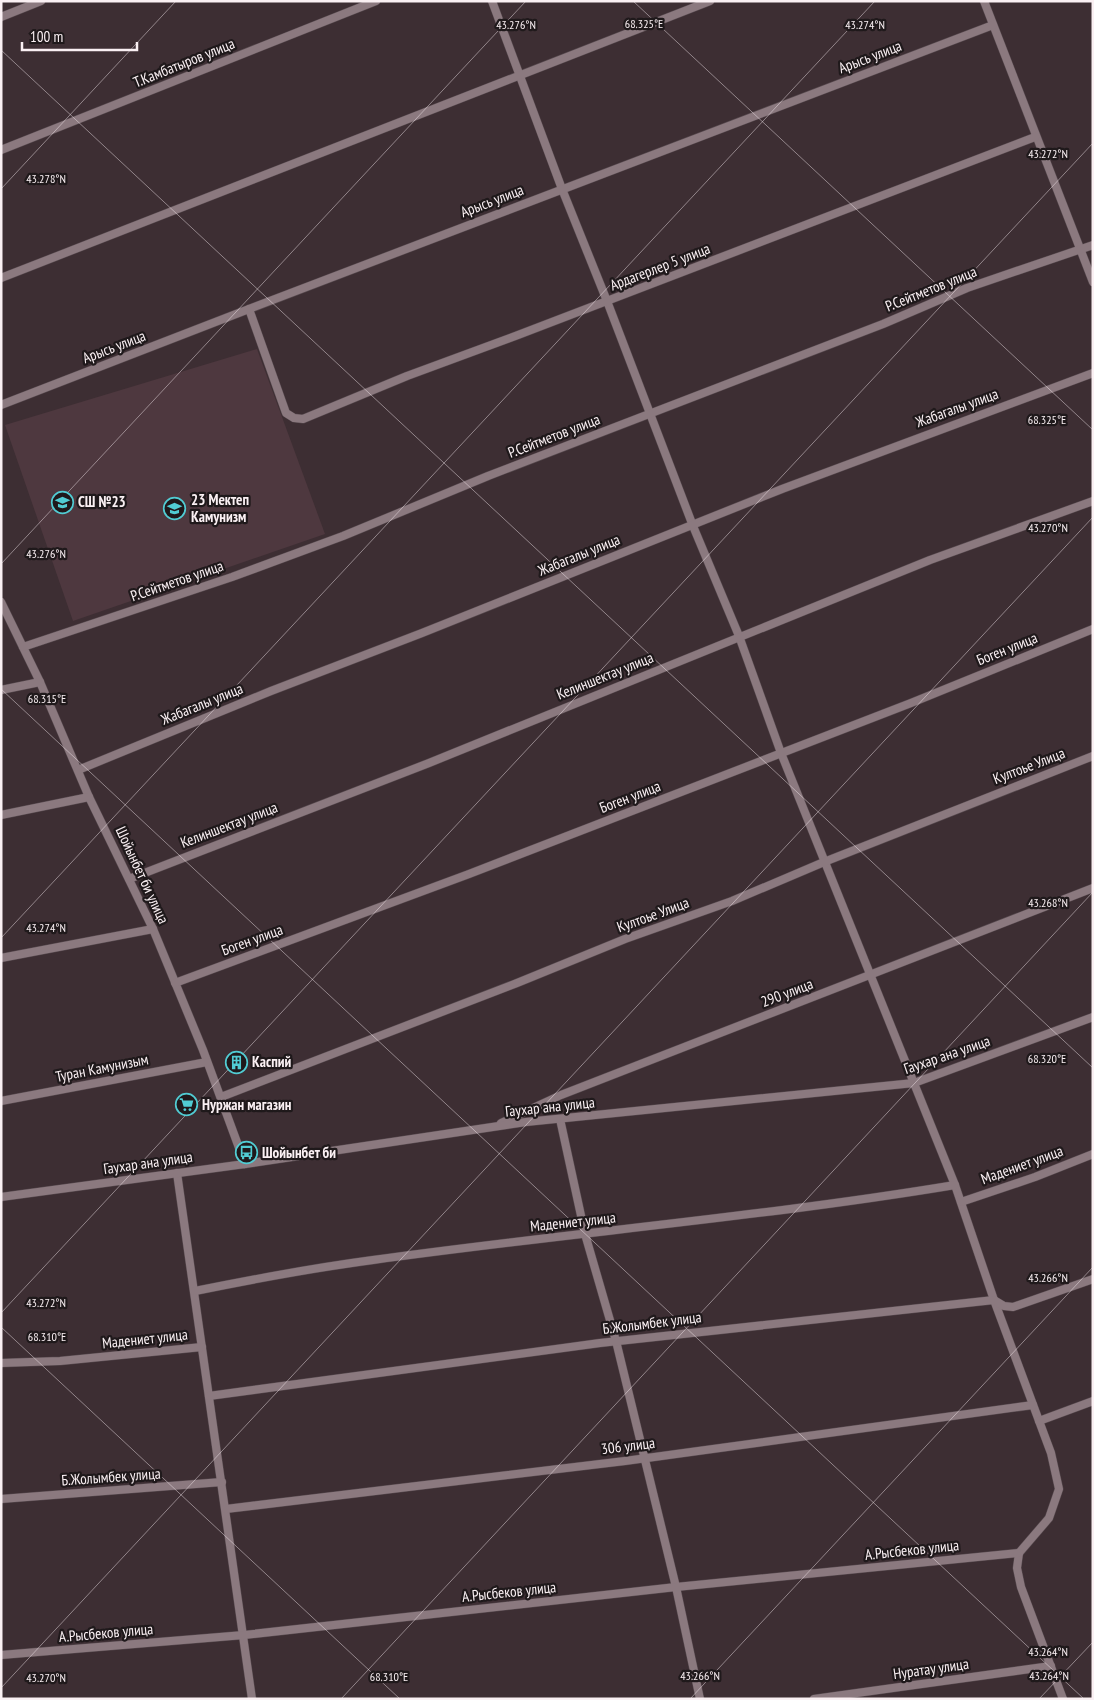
<svg xmlns="http://www.w3.org/2000/svg" width="1094" height="1700" font-family="'PT Sans Narrow',sans-serif">
	<rect width="100%" height="100%" fill="#3d2e33"/>
	<!-- built -->
	<path fill="#4e383f" d="M257,349l68,185 -252,87 -68,-196z"/>
	<g fill="none" stroke-linecap="round" stroke-linejoin="round">
		<defs>
			<g id="minor">
				<path d="M492,1l70,188 45,112 86,225 46,110 42,117 174,432 39,115 57,153 8,36 -10,29 -30,35 -2,15 4,19 42,112"/>
				<path d="M984,1l109,281"/>
				<path d="M1,17l40,-16"/>
				<path d="M1,150l375,-149"/>
				<path d="M1,278l709,-277"/>
				<path d="M249,309l37,104 8,5 9,1 104,-43 111,-41 517,-198"/>
				<path d="M1,405l248,-96 744,-284"/>
				<path d="M1,602l39,80 49,115 64,132 50,121 42,114"/>
				<path d="M23,647l209,-70 111,-41 145,-60 395,-152 84,-36 126,-43"/>
				<path d="M1,690l39,-8"/>
				<path d="M78,770l193,-79 151,-58 360,-144 311,-116"/>
				<path d="M1,815l88,-18"/>
				<path d="M129,879l300,-116 501,-203 163,-59"/>
				<path d="M1,958l152,-29"/>
				<path d="M175,983l294,-109 442,-171 182,-74"/>
				<path d="M221,1097l296,-114 108,-44 107,-38 92,-39 269,-106"/>
				<path d="M1,1101l206,-39"/>
				<path d="M560,1119l25,115 31,107 60,246 24,112"/>
				<path d="M501,1123l60,-28 532,-207"/>
				<path d="M177,1173l75,526"/>
				<path d="M1,1197l244,-33 281,-42 388,-39 179,-66"/>
				<path d="M961,1202l74,-25 58,-23"/>
				<path d="M195,1291c59,-12 118,-23 178,-31 194,-27 389,-43 582,-75"/>
				<path d="M1,1363l59,-2 142,-14"/>
				<path d="M209,1396l391,-53 394,-43 10,6 9,1 80,-28"/>
				<path d="M1039,1421l54,-20"/>
				<path d="M1,1499l221,-17"/>
				<path d="M226,1509l399,-48 408,-56"/>
				<path d="M1,1655l243,-20 432,-48 343,-34"/>
				<path d="M814,1699l237,-33"/>
			</g>
		</defs>
		<!-- minor casing -->
		<use href="#minor" stroke="#574a4f" stroke-width="9"/>
		<!-- minor -->
		<use href="#minor" stroke="#8b797f" stroke-width="8"/>
	</g>
	<!-- ticks -->
	<path fill="none" stroke="#faf0f3" stroke-width="1" stroke-opacity="0.45" d="M633,1l460,429M1,50l1092,1018M1,189l175,-188M1,564l525,-563M1,689l1083,1010M1,938l874,-937M1,1313l1092,-1170M1,1327l399,372M1,1688l1092,-1171M341,1699l752,-807M690,1699l403,-432M1039,1699l54,-57"/>
	<!-- icons -->
	<defs>
		<symbol id="school-ring" viewBox="-11 -11 22 22"><circle r="9.5" fill="#1f191b" stroke="#51ccd3" stroke-width="1.5"/><path d="M0-5L7-2L0 1L-7-2ZM-4 1L0 2.5L4 1V4Q0 6-4 4Z" fill="#51ccd3"/></symbol>
		<symbol id="building-ring" viewBox="-11 -11 22 22"><circle r="9.5" fill="#1f191b" stroke="#51ccd3" stroke-width="1.5"/><path d="M-4-6H4V6H1V3H-1V6H-4ZM-2.5-4.3h1.7v1.8h-1.7ZM.8-4.3h1.7v1.8H.8ZM-2.5-1h1.7V.8h-1.7ZM.8-1h1.7V.8H.8Z" fill="#51ccd3"/></symbol>
		<symbol id="supermarket-ring" viewBox="-11 -11 22 22"><circle r="9.5" fill="#1f191b" stroke="#51ccd3" stroke-width="1.5"/><path d="M-6-5.5h2.5l.6 2H6L4.5 2H-2.5L-4.4-4H-6ZM-1.5 3.2a1.3 1.3 0 1 0 .1 0ZM3 3.2a1.3 1.3 0 1 0 .1 0Z" fill="#51ccd3"/></symbol>
		<symbol id="bus-ring" viewBox="-11 -11 22 22"><circle r="9.5" fill="#1f191b" stroke="#51ccd3" stroke-width="1.5"/><path d="M-5-6H5V4H4V6H2V4H-2V6H-4V4H-5ZM-3.5-4V0h7V-4ZM-3.5 1.2v1.5H-2V1.2ZM2 1.2v1.5H3.5V1.2Z" fill="#51ccd3"/></symbol>
	</defs>
	<g fill-rule="evenodd">
		<use href="#school-ring" x="50" y="490" width="25" height="25"/>
		<use href="#school-ring" x="162" y="496" width="25" height="25"/>
		<use href="#building-ring" x="224" y="1050" width="25" height="25"/>
		<use href="#supermarket-ring" x="174" y="1092" width="25" height="25"/>
		<use href="#bus-ring" x="234" y="1140" width="25" height="25"/>
	</g>
	<g text-anchor="middle" stroke-width="4.5" stroke-linejoin="round" paint-order="stroke">
		<!-- street labels -->
		<g font-size="15" fill="#faf0f3" stroke="#1f191b">
			<text transform="translate(870 57) rotate(-21)" y="5">Арысь улица</text>
			<text transform="translate(184 63) rotate(-22)" y="5">Т.Камбатыров улица</text>
			<text transform="translate(492 201) rotate(-21)" y="5">Арысь улица</text>
			<text transform="translate(660 267) rotate(-21)" y="5">Ардагерлер 5 улица</text>
			<text transform="translate(931 289) rotate(-22)" y="5">Р.Сейтметов улица</text>
			<text transform="translate(114 347) rotate(-21)" y="5">Арысь улица</text>
			<text transform="translate(957 408) rotate(-20)" y="5">Жабагалы улица</text>
			<text transform="translate(554 436) rotate(-21)" y="5">Р.Сейтметов улица</text>
			<text transform="translate(579 555) rotate(-22)" y="5">Жабагалы улица</text>
			<text transform="translate(177 581) rotate(-19)" y="5">Р.Сейтметов улица</text>
			<text transform="translate(1007 649) rotate(-22)" y="5">Боген улица</text>
			<text transform="translate(605 676) rotate(-22)" y="5">Келиншектау улица</text>
			<text transform="translate(202 704) rotate(-22)" y="5">Жабагалы улица</text>
			<text transform="translate(1029 766) rotate(-21)" y="5">Култоье Улица</text>
			<text transform="translate(630 797) rotate(-21)" y="5">Боген улица</text>
			<text transform="translate(229 825) rotate(-21)" y="5">Келиншектау улица</text>
			<text transform="translate(142 875) rotate(65)" y="5">Шойынбет би улица</text>
			<text transform="translate(653 915) rotate(-20)" y="5">Култоье Улица</text>
			<text transform="translate(252 940) rotate(-20)" y="5">Боген улица</text>
			<text transform="translate(787 993) rotate(-21)" y="5">290 улица</text>
			<text transform="translate(947 1055) rotate(-19)" y="5">Гаухар ана улица</text>
			<text transform="translate(102 1068) rotate(-11)" y="5">Туран Камунизым</text>
			<text transform="translate(550 1107) rotate(-6)" y="5">Гаухар ана улица</text>
			<text transform="translate(148 1163) rotate(-8)" y="5">Гаухар ана улица</text>
			<text transform="translate(1022 1165) rotate(-20)" y="5">Мадениет улица</text>
			<text transform="translate(573 1222) rotate(-6)" y="5">Мадениет улица</text>
			<text transform="translate(652 1323) rotate(-7)" y="5">Б.Жолымбек улица</text>
			<text transform="translate(145 1339) rotate(-6)" y="5">Мадениет улица</text>
			<text transform="translate(628 1446) rotate(-7)" y="5">306 улица</text>
			<text transform="translate(111 1477) rotate(-4)" y="5">Б.Жолымбек улица</text>
			<text transform="translate(912 1550) rotate(-6)" y="5">А.Рысбеков улица</text>
			<text transform="translate(509 1592) rotate(-6)" y="5">А.Рысбеков улица</text>
			<text transform="translate(106 1633) rotate(-5)" y="5">А.Рысбеков улица</text>
			<text transform="translate(931 1669) rotate(-8)" y="5">Нуратау улица</text>
		</g>
		<!-- poi labels -->
		<g font-size="15" font-weight="bold" fill="#faf0f3" stroke="#1f191b" text-anchor="start">
			<text x="191" y="505">23 Мектеп<tspan x="191" dy="17">Камунизм</tspan></text>
			<text x="78" y="507">СШ №23</text>
			<text x="252" y="1067">Каспий</text>
			<text x="202" y="1110">Нуржан магазин</text>
			<text x="262" y="1158">Шойынбет би</text>
		</g>
	</g>
	<g font-size="12" text-anchor="middle" fill="#faf0f3" stroke="#1f191b" stroke-width="4.5" stroke-linejoin="round" paint-order="stroke">
		<text x="644" y="28">68.325°E</text>
		<text x="516" y="29">43.276°N</text>
		<text x="865" y="29">43.274°N</text>
		<text x="1048" y="158">43.272°N</text>
		<text x="46" y="183">43.278°N</text>
		<text x="1047" y="424">68.325°E</text>
		<text x="1048" y="532">43.270°N</text>
		<text x="46" y="558">43.276°N</text>
		<text x="47" y="703">68.315°E</text>
		<text x="1048" y="907">43.268°N</text>
		<text x="46" y="932">43.274°N</text>
		<text x="1047" y="1063">68.320°E</text>
		<text x="1048" y="1282">43.266°N</text>
		<text x="46" y="1307">43.272°N</text>
		<text x="47" y="1341">68.310°E</text>
		<text x="1048" y="1656">43.264°N</text>
		<text x="700" y="1680">43.266°N</text>
		<text x="1049" y="1680">43.264°N</text>
		<text x="389" y="1681">68.310°E</text>
		<text x="46" y="1682">43.270°N</text>
	</g>
	<!-- border -->
	<rect width="1094" height="1700" fill="none" stroke="#faf0f3" stroke-width="5"/>
	<!-- scale -->
	<path d="M22 42v8h115v-8" fill="none" stroke="#faf0f3" stroke-width="2.5"/>
	<text x="30" y="42" font-size="15" fill="#faf0f3" stroke="#1f191b" stroke-width="4" paint-order="stroke">100 m</text>
</svg>
